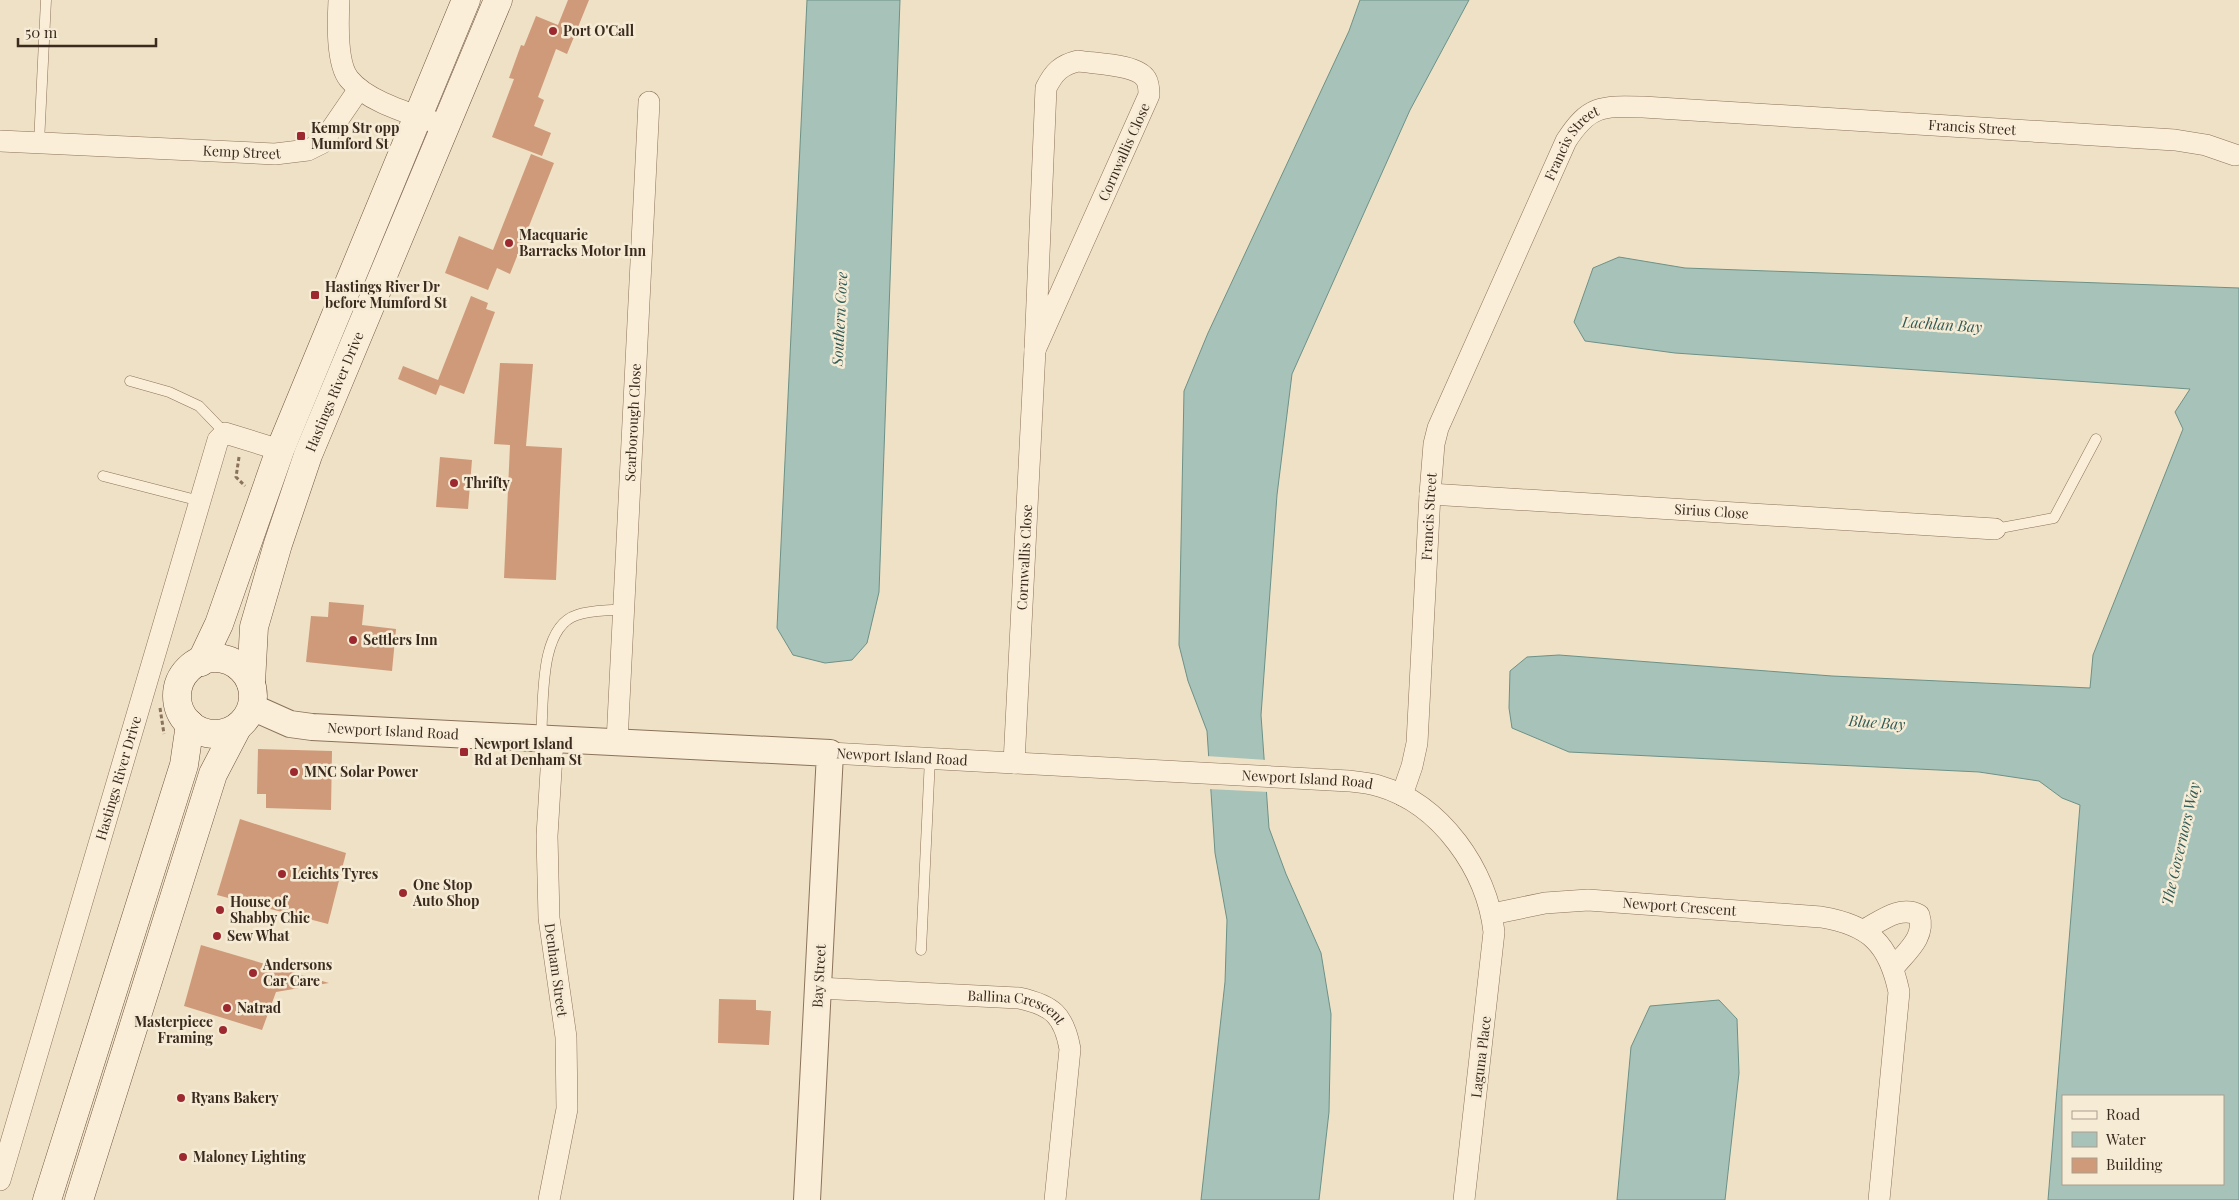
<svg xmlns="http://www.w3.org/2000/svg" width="2239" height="1200" font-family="'Playfair Display',serif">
	<rect width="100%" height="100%" fill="#efe1c5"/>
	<!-- water -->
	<g fill="#a7c2b9" stroke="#6d9187" fill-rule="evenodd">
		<path d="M807,0h93l-21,592 -12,51 -15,17 -27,3 -32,-8 -16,-27z"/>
		<path d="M1360,0h109l-59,110 -118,264 -15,121 -16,220 8,113 17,46 35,79 10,61 -2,98 -10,88h-118l24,-218 2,-62 -12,-67 -8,-122 -19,-50 -9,-36 5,-254 24,-58 141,-302z"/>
		<path d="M1619,257l66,11 554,20v912h-191l32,-395 -18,-7 -23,-17 -60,-9 -410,-20 -57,-24 -3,-20 1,-37 17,-14 32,-2 273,21 258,12 3,-33 90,-226 -8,-17 15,-23 -515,-36 -90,-12 -11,-19 19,-54zM2063,1096h160v88h-160z"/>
		<path d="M1719,1000l18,19 2,54 -14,127h-108l14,-153 19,-41z"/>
	</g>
	<!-- pier -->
	<path fill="#efe1c5" d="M1206,756l61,4 2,32 -61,-3z"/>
	<!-- building -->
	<g fill="#ce9a7a">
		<path d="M568,0h21l-22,54 -11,-5 -18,48 6,3 -10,26 17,7 -9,23 -50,-19 22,-58 -5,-1 12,-33 3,1 12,-30 22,9z"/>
		<path d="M531,154l23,9 -44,111 -13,-6 -9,22 -43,-17 14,-37 34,14z"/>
		<path d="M471,296l17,7 -2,6 9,3 -31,82 -24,-9 -4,10 -38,-16 5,-13 35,14z"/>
		<path d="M500,363l33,1 -7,82 36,2 -6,132 -52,-2 6,-133 -16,-1z"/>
		<path d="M440,457l32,3 -4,49 -32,-2z"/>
		<path d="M329,602l35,3 -2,20 34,4 -4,42 -86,-9 5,-46 17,1z"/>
		<path d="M258,749l74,2 -1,59 -65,-2v-14h-9z"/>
		<path d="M240,819l106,34 -18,71 -111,-29z"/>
		<path d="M201,945l128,38 -53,9 -14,38 -78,-24z"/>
		<path d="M719,999l37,1v10l15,1 -2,34 -51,-2z"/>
	</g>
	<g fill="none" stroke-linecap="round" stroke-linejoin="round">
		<defs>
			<g id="service">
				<path d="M39,143l7,-143"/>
				<path d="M130,381l39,11 30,14 26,27"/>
				<path d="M103,476l97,25"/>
				<path d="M1995,529l59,-11 42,-79"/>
				<path d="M541,737c3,-33 -3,-110 36,-122 14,-5 32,-4 46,-6"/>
				<path d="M921,950l9,-192"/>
			</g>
			<g id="minor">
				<path d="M339,0c-1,20 -3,63 10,79 19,24 67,36 96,47"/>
				<path d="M1078,61c18,3 59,3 68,18 3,5 3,11 3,16l-114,255 11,-262c8,-16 15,-23 32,-27z"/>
				<path id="s1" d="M0,141l275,13 33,-4 14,-7 37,-54"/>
				<path id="s2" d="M1430,494l565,35"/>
				<path id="s3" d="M617,742l32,-640"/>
				<path id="s4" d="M830,753l519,28c10,1 21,2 30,5 62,18 108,84 115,146l-30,268"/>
				<path id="s5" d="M1014,763l21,-413"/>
				<path id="s6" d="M1402,795l10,-29 5,-23 13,-249 4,-50 4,-16 128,-287c23,-36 36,-35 77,-34l532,33 31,5 29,10"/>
				<path id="s7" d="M1492,914l53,-11 43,-3 233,17c49,8 68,27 78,75l-20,208"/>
				<path d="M1864,930c17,-9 36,-25 55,-15 7,22 -12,36 -25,52"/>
				<path id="s8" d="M818,988l201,10c33,7 45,17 51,51l-15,151"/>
				<path id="s9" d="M0,1180l218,-740 7,-7 55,17"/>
				<path d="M549,1200l18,-91 -1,-72 -17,-119 -2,-82 6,-98"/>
			</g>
			<g id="tertiary">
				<path id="s10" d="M252,707l38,17 22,3 518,26 -23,447"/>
			</g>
			<g id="secondary">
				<circle cx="215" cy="696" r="38"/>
				<path d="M201,662l18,-38 61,-174 186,-450"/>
				<path id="s11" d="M251,683l3,-56 24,-83 30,-89 190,-455"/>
				<path d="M47,1200l137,-435 6,-41"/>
				<path d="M79,1200l134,-426 24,-46"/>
			</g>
		</defs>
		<!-- service casing -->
		<use href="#service" stroke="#8b725b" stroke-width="11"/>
		<!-- minor casing -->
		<use href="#minor" stroke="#8b725b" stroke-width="22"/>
		<!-- tertiary casing -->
		<use href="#tertiary" stroke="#8b725b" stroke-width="28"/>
		<!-- secondary casing -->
		<use href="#secondary" stroke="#6d533e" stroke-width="29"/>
		<!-- path -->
		<g stroke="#8b725b" stroke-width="3" stroke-dasharray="4 2.5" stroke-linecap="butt">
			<path d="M239,457l-3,20 9,9"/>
			<path d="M160,708l4,26"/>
		</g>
		<!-- service -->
		<use href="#service" stroke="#faeed9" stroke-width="10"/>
		<!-- minor -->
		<use href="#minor" stroke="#faeed9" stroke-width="21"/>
		<!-- tertiary -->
		<use href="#tertiary" stroke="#faeed9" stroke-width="26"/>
		<!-- secondary -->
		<use href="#secondary" stroke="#faeed9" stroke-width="28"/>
	</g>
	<!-- markers -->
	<g fill="#9b292f" stroke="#f6ebd5" stroke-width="2">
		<circle cx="553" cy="31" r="5"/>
		<rect x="296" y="131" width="10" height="10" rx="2.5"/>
		<circle cx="509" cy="243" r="5"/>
		<rect x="310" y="290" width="10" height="10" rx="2.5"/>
		<circle cx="454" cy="483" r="5"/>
		<circle cx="353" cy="640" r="5"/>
		<rect x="459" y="747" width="10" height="10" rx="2.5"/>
		<circle cx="294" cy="772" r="5"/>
		<circle cx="282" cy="874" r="5"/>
		<circle cx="403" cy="893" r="5"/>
		<circle cx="220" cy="910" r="5"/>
		<circle cx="217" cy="936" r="5"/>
		<circle cx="253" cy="973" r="5"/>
		<circle cx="227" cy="1008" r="5"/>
		<circle cx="223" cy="1030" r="5"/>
		<circle cx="181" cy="1098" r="5"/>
		<circle cx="183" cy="1157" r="5"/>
	</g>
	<g text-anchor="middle" stroke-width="5" stroke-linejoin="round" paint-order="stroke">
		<!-- poi labels -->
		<g font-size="14" font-weight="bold" fill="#3b2b1f" stroke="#f6ebd5" text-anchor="start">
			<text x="563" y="36">Port O'Call</text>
			<text x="311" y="133">Kemp Str opp<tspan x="311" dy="16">Mumford St</tspan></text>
			<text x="519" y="240">Macquarie<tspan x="519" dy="16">Barracks Motor Inn</tspan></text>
			<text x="325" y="292">Hastings River Dr<tspan x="325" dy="16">before Mumford St</tspan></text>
			<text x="464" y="488">Thrifty</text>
			<text x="363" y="645">Settlers Inn</text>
			<text x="474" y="749">Newport Island<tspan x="474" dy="16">Rd at Denham St</tspan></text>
			<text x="304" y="777">MNC Solar Power</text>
			<text x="292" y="879">Leichts Tyres</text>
			<text x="413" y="890">One Stop<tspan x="413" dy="16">Auto Shop</tspan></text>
			<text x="230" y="907">House of<tspan x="230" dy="16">Shabby Chic</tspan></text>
			<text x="227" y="941">Sew What</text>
			<text x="263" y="970">Andersons<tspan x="263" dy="16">Car Care</tspan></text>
			<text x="237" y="1013">Natrad</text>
			<text x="213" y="1027" text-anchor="end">Masterpiece<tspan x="213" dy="16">Framing</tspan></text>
			<text x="191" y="1103">Ryans Bakery</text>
			<text x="193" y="1162">Maloney Lighting</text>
		</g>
		<!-- street labels -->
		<g font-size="14" fill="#3b2b1f" stroke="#f6ebd5">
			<text dy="5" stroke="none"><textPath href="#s6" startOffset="1105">Francis Street</textPath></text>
			<text dy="5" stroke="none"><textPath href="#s6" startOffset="686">Francis Street</textPath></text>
			<text dy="5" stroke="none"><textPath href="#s1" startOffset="242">Kemp Street</textPath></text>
			<text transform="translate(1124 152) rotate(-66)" y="5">Cornwallis Close</text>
			<text dy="5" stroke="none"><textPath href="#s11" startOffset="305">Hastings River Drive</textPath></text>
			<text dy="5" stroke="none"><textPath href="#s3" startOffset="320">Scarborough Close</textPath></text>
			<text dy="5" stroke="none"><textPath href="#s2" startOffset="282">Sirius Close</textPath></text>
			<text dy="5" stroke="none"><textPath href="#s6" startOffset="281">Francis Street</textPath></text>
			<text dy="5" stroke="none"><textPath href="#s5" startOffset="206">Cornwallis Close</textPath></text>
			<text dy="5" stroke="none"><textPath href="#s10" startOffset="145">Newport Island Road</textPath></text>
			<text dy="5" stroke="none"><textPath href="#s4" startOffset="72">Newport Island Road</textPath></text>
			<text dy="5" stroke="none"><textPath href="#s9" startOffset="419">Hastings River Drive</textPath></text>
			<text dy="5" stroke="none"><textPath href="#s4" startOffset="478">Newport Island Road</textPath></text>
			<text dy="5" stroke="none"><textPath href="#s7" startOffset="189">Newport Crescent</textPath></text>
			<text transform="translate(556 970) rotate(82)" y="5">Denham Street</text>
			<text transform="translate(819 976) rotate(-87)" y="5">Bay Street</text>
			<text dy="5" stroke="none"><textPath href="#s8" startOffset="201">Ballina Crescent</textPath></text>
			<text transform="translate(1481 1057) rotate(-83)" y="5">Laguna Place</text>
		</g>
		<!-- water labels -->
		<g font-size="15" font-style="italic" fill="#2e5a56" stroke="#f6ebd5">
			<text transform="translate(840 319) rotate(-87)" y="5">Southern Cove</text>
			<text transform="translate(1942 325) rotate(4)" y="5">Lachlan Bay</text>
			<text transform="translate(1877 723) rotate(4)" y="5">Blue Bay</text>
			<text transform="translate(2181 844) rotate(-77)" y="5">The Governors Way</text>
		</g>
	</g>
	<!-- legend -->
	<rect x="2062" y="1095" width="162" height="90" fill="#f6ebd5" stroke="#ab9e8c"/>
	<rect x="2072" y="1111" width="25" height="8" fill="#faeed9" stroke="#ab9e8c"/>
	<text x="2106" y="1120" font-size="15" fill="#3b2b1f">Road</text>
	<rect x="2072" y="1132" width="25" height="15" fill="#a7c2b9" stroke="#ab9e8c"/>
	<text x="2106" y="1145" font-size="15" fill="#3b2b1f">Water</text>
	<rect x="2072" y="1158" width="25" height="15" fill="#ce9a7a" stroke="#ab9e8c"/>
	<text x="2106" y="1170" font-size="15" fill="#3b2b1f">Building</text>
	<!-- scale -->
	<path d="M18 38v8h138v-8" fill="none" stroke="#3b2b1f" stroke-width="2.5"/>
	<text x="25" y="38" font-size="15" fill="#3b2b1f" stroke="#f6ebd5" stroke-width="4" paint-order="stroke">50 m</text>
</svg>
